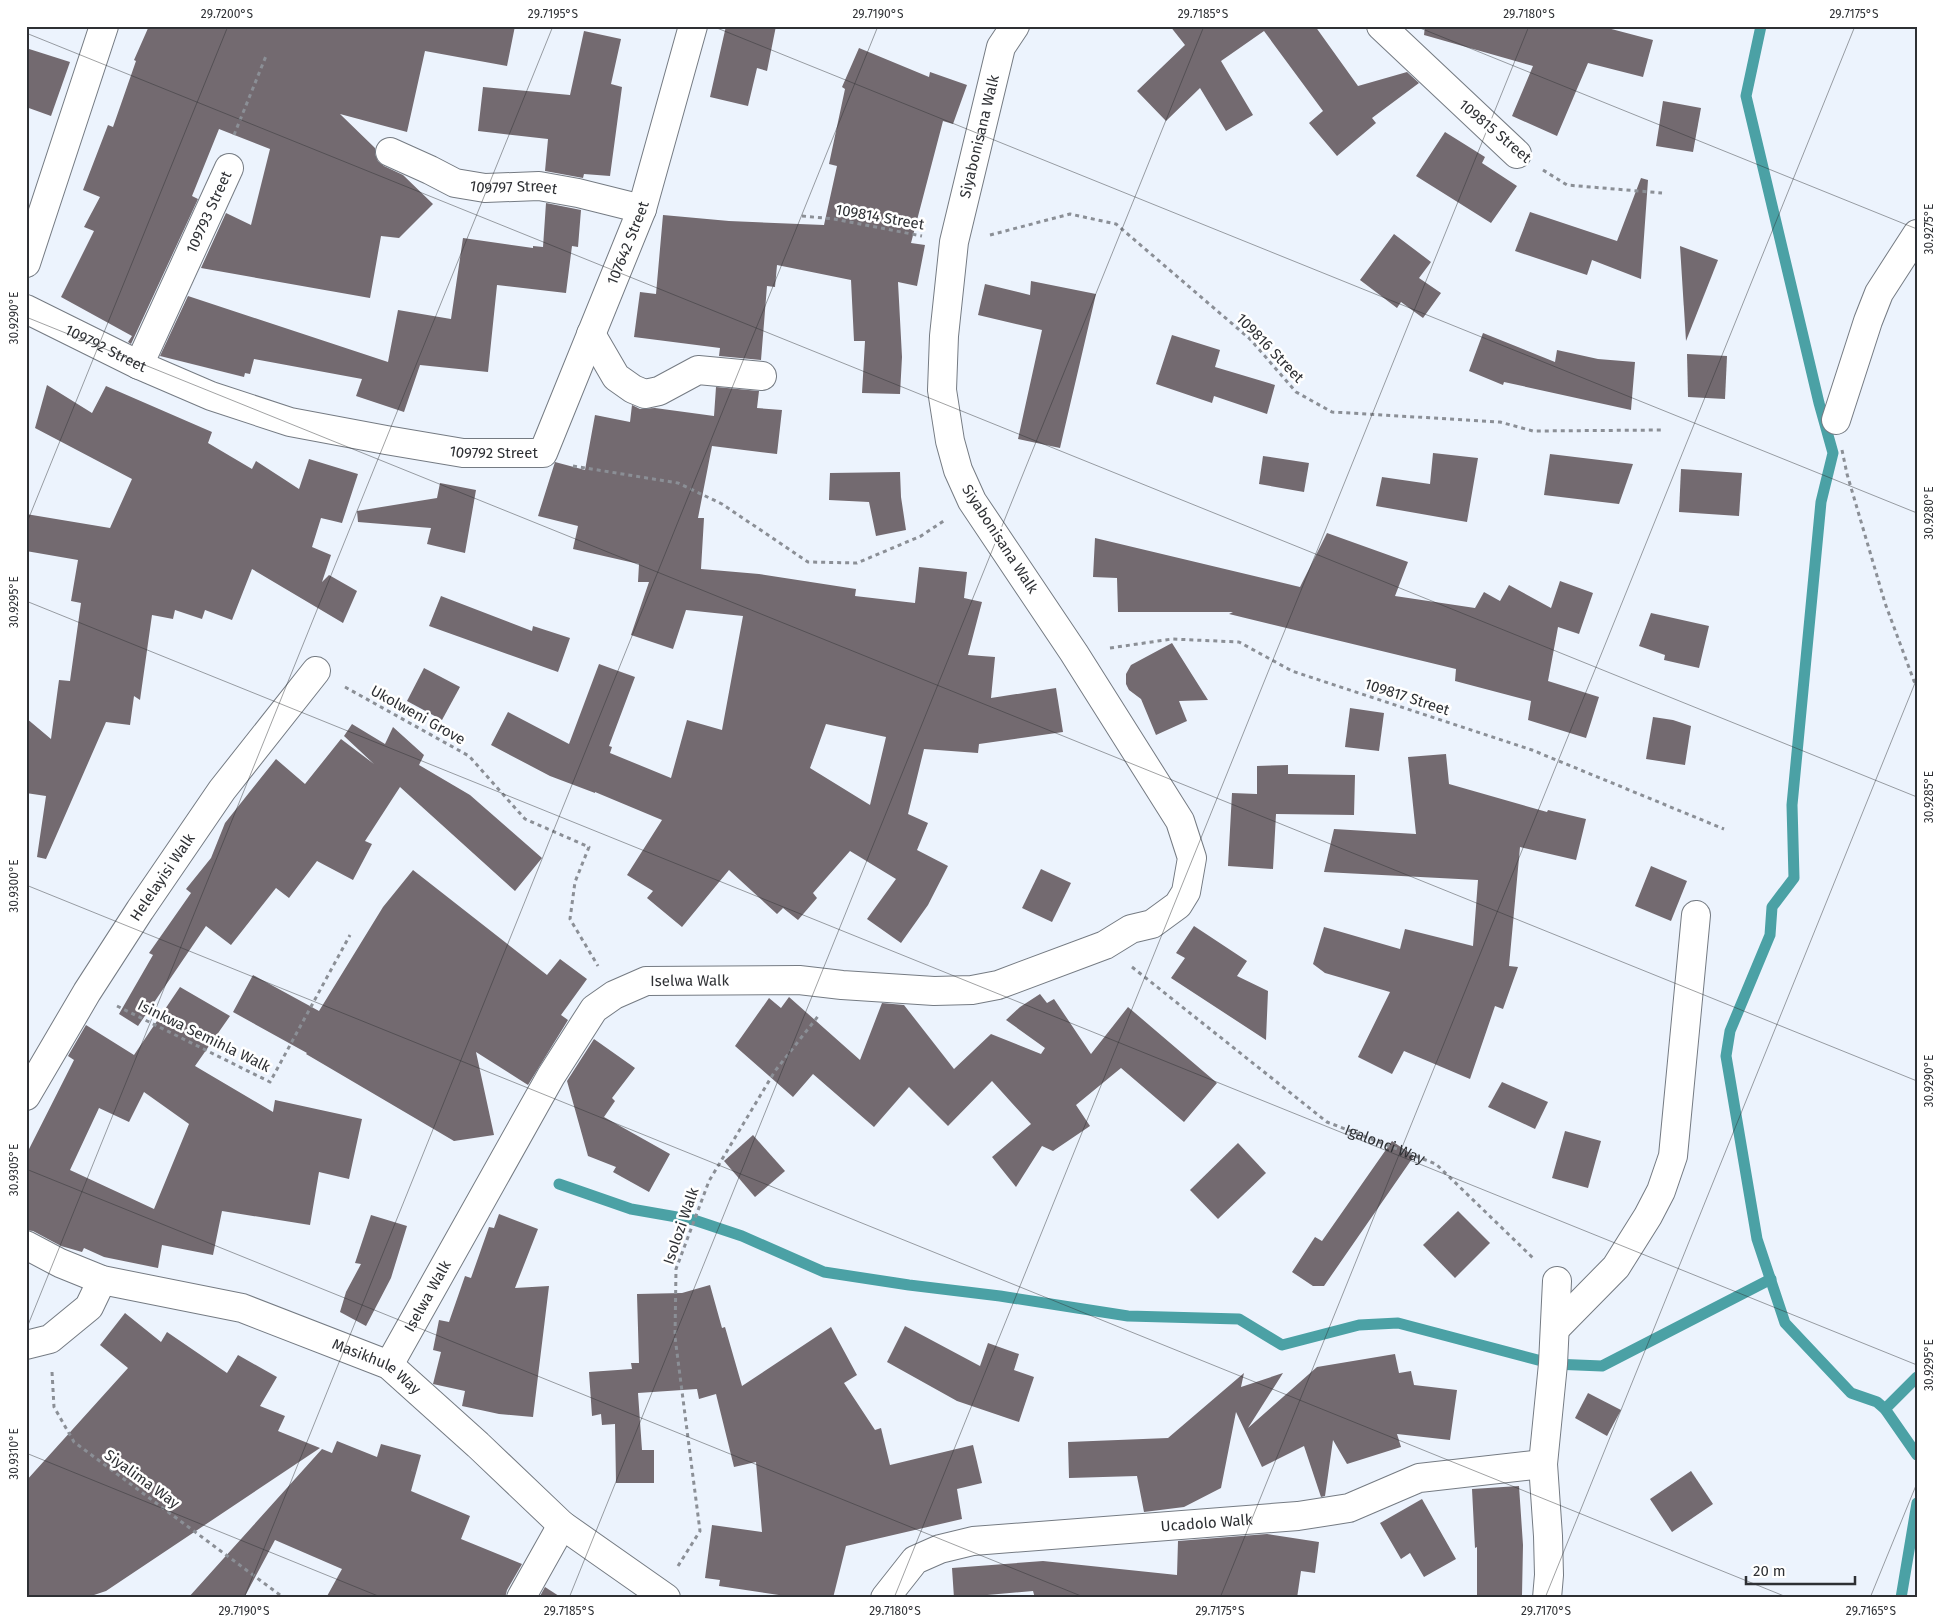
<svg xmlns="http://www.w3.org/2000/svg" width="1943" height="1624" font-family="'Fira Sans',sans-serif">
	<rect width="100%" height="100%" fill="#ecf3fd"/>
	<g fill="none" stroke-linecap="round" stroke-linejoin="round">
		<!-- stream -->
		<g stroke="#4ba1a5" stroke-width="11">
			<path d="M1761,26l-15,70 73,307 14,50 -12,49 -29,303 2,73 -22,29 -2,28 -40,96 -4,25 31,183 28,84 66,70 26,9 8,7 32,46"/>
			<path d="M559,1184l72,25 63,11 48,16 82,36 85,13 91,11 128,20 111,3 43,26 77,-20 39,-2 155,41 49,2 169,-87"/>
			<path d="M1885,1409l32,-32"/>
			<path d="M1901,1598l16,-95"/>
		</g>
	</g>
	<!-- building -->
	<g fill="#736a70" fill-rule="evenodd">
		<path d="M149,26h366l-8,40 -82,-15 -18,81 -67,-18 35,34v6l3,7 6,5 19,9 30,29 -34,34 -18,-2 -11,62 -169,-30 25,-55 25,12 19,-76 -51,-20 -27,67 6,3 -67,145 -3,-2 4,-6 -71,-39 33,-66 -10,-4 16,-30 -17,-7 25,-65 5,2 23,-66 -2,-1z"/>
		<path d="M726,26h50l-9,45 -10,-3 -9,38 -38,-9z"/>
		<path d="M1170,26h145l43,60 49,-14 12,11 -47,35 4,5 -39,33 -28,-33 14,-12 -59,-80 -43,30 32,54 -27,16 -26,-43 -34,33 -29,-30 48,-46z"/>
		<path d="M1425,26h175l53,14 -10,37 -55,-14 -31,73 -45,-20 21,-50 -109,-31z"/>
		<path d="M584,31l37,8 -10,45 11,3 -12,89 -26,-2 -1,4 -38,-7 3,-32 -70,-8 5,-44 87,8z"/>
		<path d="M26,48l44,14 -19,54 -25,-9z"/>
		<path d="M859,48l70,29 1,-5 37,13 -14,39 -10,-3 -32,122 14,2 -8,41 -19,-4 4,75 -2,37 -38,-1 3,-52h-11l-3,-61 -74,-15 -2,22 -8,-1 -6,74 -42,-4 1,-8 -86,-11 6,-45 16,2 7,-79 66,6 95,4 13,-59 -8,-2 16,-75 -3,-2z"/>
		<path d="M1663,101l38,7 -8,44 -37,-6z"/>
		<path d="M1445,132l40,25 -3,6 35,23 -26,37 -75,-47z"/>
		<path d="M1641,178l7,2 -7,99 -49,-19 -5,15 -72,-24 15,-39 87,29z"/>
		<path d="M546,203l35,7 -3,37 -6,-1 -6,47 -69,-8 -9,87 -68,-7 -16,47 -48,-16 6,-17 -108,-20 -4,15 -5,-1 -1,4 -84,-21 28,-60 200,66 10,-52 53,9 12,-81 70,10v-2l10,1z"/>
		<path d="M1394,234l37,28 -12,16 22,15 -18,25 -22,-16 -4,6 -37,-28z"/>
		<path d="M1680,246l38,14 -32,81z"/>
		<path d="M1031,281l65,13 -36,154 -42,-9 24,-109 -64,-15 7,-31 45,11z"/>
		<path d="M1483,333l72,29 2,-12 41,9 37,3 -4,48 -127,-28 -1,3 -34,-14z"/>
		<path d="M1172,335l48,15 -5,17 60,18 -8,29 -53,-18 -2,7 -56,-19z"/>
		<path d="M1687,354l40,2 -2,43 -37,-2z"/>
		<path d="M47,385l45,28 14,-27 106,46 -4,11 44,26 4,-8 43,28 10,-30 49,15 -16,49 -21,-5 -9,29 19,8 -9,27 7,-7 28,16 -14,32 -91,-54 -20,51 -27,-10 -3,9 -27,-9 -2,9 -21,-4 -12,85 -6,-4 -4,29 -24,-3 -60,137 -9,-2 9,-61 -20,-3v-75l25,21 8,-59 11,1 11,-78 -10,-2 7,-41 -52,-9v-37l84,14 22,-49 -97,-51z"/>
		<path d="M716,387l43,4 -2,17 25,2 -5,44 -65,-8 -14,72h6l-3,51 58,5 97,15 -1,7 60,7 4,-36 48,5 -3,26 18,4 -14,53 27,2 -4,41 65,-10 7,44 -84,12 -1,9 -54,-4 -16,65 20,9 -11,27 31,16 -20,39 -27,38 -34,-24 29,-40 -46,-28 -37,42 4,5 -19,22 -15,-12 -6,6 -48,-44 -47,57 -35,-29 6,-7 -26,-16 35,-55 -67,-28v1l-45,-17 -59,-31 17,-33 61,32 30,-80 36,13 -26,69 3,1 -2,6 61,25 16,-58 35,10 21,-114 -57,-6 -13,39 -42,-14 18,-53h-11l1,-18 -66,-15 5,-23 -40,-10 17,-54 30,8 10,-55 35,7 2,-17 8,4 15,-1 59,8zM826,724l60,13 -16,68 -60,-37z"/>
		<path d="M1433,453l45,5 -11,64 -91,-16 6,-29 48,7z"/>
		<path d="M1550,454l83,10 -14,40 -75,-9z"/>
		<path d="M1263,456l46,7 -5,29 -45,-8z"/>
		<path d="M1681,469l61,4 -3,43 -60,-4z"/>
		<path d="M900,472l1,25 5,33 -30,6 -7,-34 -40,-2 1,-27z"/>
		<path d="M440,483l36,7 -11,63 -38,-9 4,-16 -73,-6 -1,-11 80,-13z"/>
		<path d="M1327,533l81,29 -13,34 80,12 9,-16 16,9 9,-16 42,23 9,-27 33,12 -14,41 -21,-7 -10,54 51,16 -13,41 -58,-18 3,-19 -76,-20 1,-12 -227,-55 4,-2h-115l-1,-34 -24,-1 2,-39 205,49z"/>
		<path d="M441,596l91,35 1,-5 37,12 -12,34 -129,-46z"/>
		<path d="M1651,613l58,13 -10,42 -35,-8 1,-5 -26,-9z"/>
		<path d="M1172,643l36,57 -29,1 8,20 -31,14 -15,-36 -12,-9 -3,-6v-10l5,-9z"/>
		<path d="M424,668l36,19 -18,33 -35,-19z"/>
		<path d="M1350,708l34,5 -5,38 -34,-4z"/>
		<path d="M1653,717l20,3 18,6 -6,39 -39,-6z"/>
		<path d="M352,724l33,20 8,-17 31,28 -5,10 51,30 72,63 -27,33 -115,-104 -35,54 7,3 -19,36 -36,-19 -28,37 -13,-10 -45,57 -25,-19 -68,100 -19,-12 34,-59 -4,-2 42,-60 -5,-4 25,-31 14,-35 51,-64 29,25 36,-45 33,25 -30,-28z"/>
		<path d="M1446,754l3,30 98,28 1,-2 38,9 -10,41 -56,-13 -11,119 9,1 -15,42 -8,-3 -25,73 -66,-28 -12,23 -34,-17 32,-65 -65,-19 -12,-9 11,-37 76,22 5,-20 68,17 5,-66 -154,-8 10,-43 82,5 -8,-77z"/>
		<path d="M1288,765v9l67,1 -1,40 -78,-1 -3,55 -45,-3 4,-73 25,1v-28z"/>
		<path d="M1651,866l36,15 -16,40 -36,-15z"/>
		<path d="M1041,869l30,14 -19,39 -30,-14z"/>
		<path d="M413,870l134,105 13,-16 27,20 -26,36 7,5 -40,65 -52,-33 18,83 -40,6 -148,-87 1,-1 -74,-41 20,-37 66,36 64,-104z"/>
		<path d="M1194,926l53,35 -10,15 31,15 -2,49 -95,-62 14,-20 -9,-5z"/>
		<path d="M180,987l50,29 -35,50 78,46 2,-12 87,19 -13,60 -30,-7 -9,53 -88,-14 -9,44 -51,-10 -4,23 -54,-11 -20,-9 -2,4 -21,-6 -28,-15 -7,-1v-75l48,-95 -6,-4 18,-31 48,30zM144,1092l45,32 -35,85 -84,-39 29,-62 30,14z"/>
		<path d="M1040,994l7,9 7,-4 37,55 37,-47 89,76 -33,39 -63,-54 -45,37 14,21 -37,25 -11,-5 -26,41 -24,-30 39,-33 -39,-43 -44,45 -39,-39 -35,40 -61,-53 -20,23 -58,-51 34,-48 12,10 8,-11 71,63 22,-57 22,2 50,64 37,-35 50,20 4,-6 -39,-28 14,-13z"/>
		<path d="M594,1039l41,29 -23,30 3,3 -11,16 66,37 -21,38 -36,-20 3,-5 -28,-11 -21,-75z"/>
		<path d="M1502,1082l46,20 -13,27 -47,-22z"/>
		<path d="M1565,1131l36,10 -13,47 -36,-10z"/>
		<path d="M753,1135l32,36 -30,26 -31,-36z"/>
		<path d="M1392,1141l22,15 -90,130h-11l-21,-14 23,-35 7,4z"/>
		<path d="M1238,1143l28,30 -48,46 -28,-29z"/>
		<path d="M1458,1211l32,32 -35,35 -32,-33z"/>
		<path d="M499,1214l39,15 -23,59 34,-2 -16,131 -34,-3 -37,-8 3,-15 -32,-7 8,-32 -8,-2 6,-30 10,2 16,-46 6,2 18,-51 5,1z"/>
		<path d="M371,1215l36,11 -16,52 -25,48 -26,-14 6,-20 15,-28 -6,-1z"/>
		<path d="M710,1285l12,43 3,-1 17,59 89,-59 26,48 -13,8 31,47 6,-2 9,37 83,-20 9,38 -25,6 5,30 -116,27 -13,52h-34l-80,-12 1,-6 -15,-2 7,-53 50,7 -6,-70 -22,5 -18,-73 -17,5 -2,-10 -59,4 4,57h12v33h-38l-1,-59 -13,1 -1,-11 -9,2 -3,-44 43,-3 -1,-6h8l-2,-69 45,-1z"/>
		<path d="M125,1313l36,29 6,-10 60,41 11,-18 39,22 -17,29 25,10 -7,15 42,17 -214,143 -21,7h-59v-117l102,-113 -28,-23z"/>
		<path d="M905,1326l75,40 8,-23 31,11 -5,16 20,7 -15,45 -62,-21 -70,-39z"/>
		<path d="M1395,1354l4,19 12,-2 3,14 43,5 -7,50 -53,-6 4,13 -54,17 -14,-24 -8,56 -4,1 -17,-51 -42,21 -26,-55 -15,76 -37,19 -40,5 -7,-36 -68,2 -1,-36 100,-4 76,-65 -3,14 42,-14 -35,55 69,-61z"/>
		<path d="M1588,1393l33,17 -14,26 -32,-18z"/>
		<path d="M337,1441l40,16 4,-13 40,11 -10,36 59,25 -9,23 61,25 -15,26 -2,8h-179l16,-29 -67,-29 -31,58h-56l134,-149 10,4z"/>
		<path d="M1691,1471l22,33 -41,28 -22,-33z"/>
		<path d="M1519,1486l4,59 -1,50h-45v-48l-2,1 -3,-59z"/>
		<path d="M1422,1499l34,60 -32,18 -14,-24 -9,6 -21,-36z"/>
		<path d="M1267,1534l52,8 -4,31 -14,-2 -4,27 -94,-2 -1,2h-167l-2,-7 -79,7 -2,-30 91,-7 134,14 1,-34z"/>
		<path d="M545,1587l17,11h-23z"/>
	</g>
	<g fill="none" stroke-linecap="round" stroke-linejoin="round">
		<defs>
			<g id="street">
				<path d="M1381,26l136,128"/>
				<path id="s2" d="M390,152l40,18 25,13 30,5 54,-2 39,7 64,16"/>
				<path d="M26,263l78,-237"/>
				<path id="s3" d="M26,309l113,56 72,31 79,26 96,18 77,13h80l99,-244 51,-183"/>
				<path d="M591,334l25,43 17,12 12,5 14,-3 39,-21 64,6"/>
				<path id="s4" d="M139,365l90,-197"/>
				<path d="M1836,420l32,-99 11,-28 38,-59"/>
				<path id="s5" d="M26,1096l61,-104 53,-82 82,-120 94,-119"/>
				<path id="s6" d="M26,1245l34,18 42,17 140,28 147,57 89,80 84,80 104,73"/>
				<path d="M1555,1329l61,-62 32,-51 13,-25 12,-35 23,-241"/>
				<path d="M26,1345l24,-6 39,-32 13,-27"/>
				<path id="s7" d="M389,1365l162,-289 43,-67 20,-14 32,-14 153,-1 43,5 92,6 38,-1 26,-5 107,-40 26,-16 21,-5 26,-19 8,-13 6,-34 -12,-37 -106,-168 -102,-152 -14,-31 -8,-29 -8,-51 2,-54 10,-94 47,-195 14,-21"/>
				<path d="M521,1598l41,-73"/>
				<path id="s8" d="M885,1598l30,-38 25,-11 33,-8 325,-25 51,-8 70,-30 124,-14"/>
				<path d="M1547,1598l2,-23 -1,-39 -5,-72 10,-100 4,-83"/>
			</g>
		</defs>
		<!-- street casing -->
		<use href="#street" stroke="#757b83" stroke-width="30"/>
		<!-- path -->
		<g stroke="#8b8f96" stroke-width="3" stroke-dasharray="4 4" stroke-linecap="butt">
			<path d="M234,135l32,-79"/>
			<path d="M1543,170l24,15 95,8"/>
			<path d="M802,216l32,3 88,17"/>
			<path d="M990,235l80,-21 46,10 134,115 46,53 36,20 168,10 33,9 129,-1"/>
			<path d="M1842,450l5,24 38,129 29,78 3,4"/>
			<path d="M573,466l105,17 44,21 86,58 49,1 64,-27 24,-16"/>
			<path d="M1110,648l62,-9 67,3 53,29 240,79 192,79"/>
			<path d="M345,687l124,69 56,63 64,28 -14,35 -5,37 28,47"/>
			<path id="s1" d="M1132,967l195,155 109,42 97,94"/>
			<path d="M117,1006l153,76 80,-147"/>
			<path d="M52,1372l2,35 20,35 210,156"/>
			<path d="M678,1566l22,-35 -25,-194 1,-68 33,-88 66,-110 44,-56"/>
		</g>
		<!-- street -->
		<use href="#street" stroke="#fff" stroke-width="28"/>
	</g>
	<!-- ticks -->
	<path fill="none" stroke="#2e3034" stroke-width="1" stroke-opacity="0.45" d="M712,26l1205,487M1415,26l502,203M26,33l1891,764M26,317l1891,764M26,525l202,-499M26,601l1891,764M26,885l1763,713M26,1169l1060,429M26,1330l527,-1304M26,1453l357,145M244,1598l634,-1572M569,1598l635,-1572M894,1598l635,-1572M1220,1598l635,-1572M1545,1598l372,-920M1870,1598l47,-115"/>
	<g text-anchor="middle" stroke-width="5" stroke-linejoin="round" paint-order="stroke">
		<!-- street labels -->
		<g font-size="15" fill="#2e3034" stroke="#fff">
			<text transform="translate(1495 131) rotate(40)" y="5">109815 Street</text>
			<text dy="5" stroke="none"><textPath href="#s7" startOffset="1865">Siyabonisana Walk</textPath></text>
			<text dy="5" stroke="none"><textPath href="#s2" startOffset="131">109797 Street</textPath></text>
			<text dy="5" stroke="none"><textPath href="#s4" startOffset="168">109793 Street</textPath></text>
			<text transform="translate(880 217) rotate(10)" y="5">109814 Street</text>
			<text dy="5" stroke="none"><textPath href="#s3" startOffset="770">107642 Street</textPath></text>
			<text dy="5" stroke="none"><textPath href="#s3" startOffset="89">109792 Street</textPath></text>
			<text transform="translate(1270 348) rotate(46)" y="5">109816 Street</text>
			<text dy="5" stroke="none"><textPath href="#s3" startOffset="494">109792 Street</textPath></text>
			<text transform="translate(1000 539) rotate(57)" y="5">Siyabonisana Walk</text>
			<text transform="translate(1407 697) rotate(18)" y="5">109817 Street</text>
			<text transform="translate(418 715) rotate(29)" y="5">Ukolweni Grove</text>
			<text dy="5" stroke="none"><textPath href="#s5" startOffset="258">Helelayisi Walk</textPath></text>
			<text dy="5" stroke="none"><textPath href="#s7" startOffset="514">Iselwa Walk</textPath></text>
			<text transform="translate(204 1036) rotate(26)" y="5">Isinkwa Semihla Walk</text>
			<text dy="5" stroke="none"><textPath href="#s1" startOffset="311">Igalonci Way</textPath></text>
			<text transform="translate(681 1226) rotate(-71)" y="5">Isolozi Walk</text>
			<text dy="5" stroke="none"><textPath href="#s7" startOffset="79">Iselwa Walk</textPath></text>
			<text dy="5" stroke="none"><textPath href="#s6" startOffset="374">Masikhule Way</textPath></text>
			<text transform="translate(142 1479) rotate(36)" y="5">Siyalima Way</text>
			<text dy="5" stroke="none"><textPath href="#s8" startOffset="344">Ucadolo Walk</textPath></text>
		</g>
	</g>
	<!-- border -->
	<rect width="1943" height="1624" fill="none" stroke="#ffffff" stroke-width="55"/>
	<!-- scale -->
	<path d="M1746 1576v8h109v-8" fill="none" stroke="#2e3034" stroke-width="2.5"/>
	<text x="1753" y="1576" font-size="15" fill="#2e3034" stroke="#ffffff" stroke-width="4" paint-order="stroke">20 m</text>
	<rect x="28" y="28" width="1888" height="1568" fill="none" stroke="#2e3034" stroke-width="2"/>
	<g font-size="12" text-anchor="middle" fill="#2e3034">
		<text x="227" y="18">29.7200°S</text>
		<text x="553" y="18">29.7195°S</text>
		<text x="878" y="18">29.7190°S</text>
		<text x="1203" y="18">29.7185°S</text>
		<text x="1529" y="18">29.7180°S</text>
		<text x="1854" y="18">29.7175°S</text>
		<text transform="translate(1929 229) rotate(-90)" y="4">30.9275°E</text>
		<text transform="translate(14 318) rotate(-90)" y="4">30.9290°E</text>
		<text transform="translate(1929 513) rotate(-90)" y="4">30.9280°E</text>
		<text transform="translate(14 602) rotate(-90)" y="4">30.9295°E</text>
		<text transform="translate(1929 797) rotate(-90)" y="4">30.9285°E</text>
		<text transform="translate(14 886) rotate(-90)" y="4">30.9300°E</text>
		<text transform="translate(1929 1081) rotate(-90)" y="4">30.9290°E</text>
		<text transform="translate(14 1170) rotate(-90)" y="4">30.9305°E</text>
		<text transform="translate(1929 1365) rotate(-90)" y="4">30.9295°E</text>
		<text transform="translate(14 1454) rotate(-90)" y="4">30.9310°E</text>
		<text x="244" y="1615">29.7190°S</text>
		<text x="569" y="1615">29.7185°S</text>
		<text x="895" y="1615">29.7180°S</text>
		<text x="1220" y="1615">29.7175°S</text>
		<text x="1546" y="1615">29.7170°S</text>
		<text x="1871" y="1615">29.7165°S</text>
	</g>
</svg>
